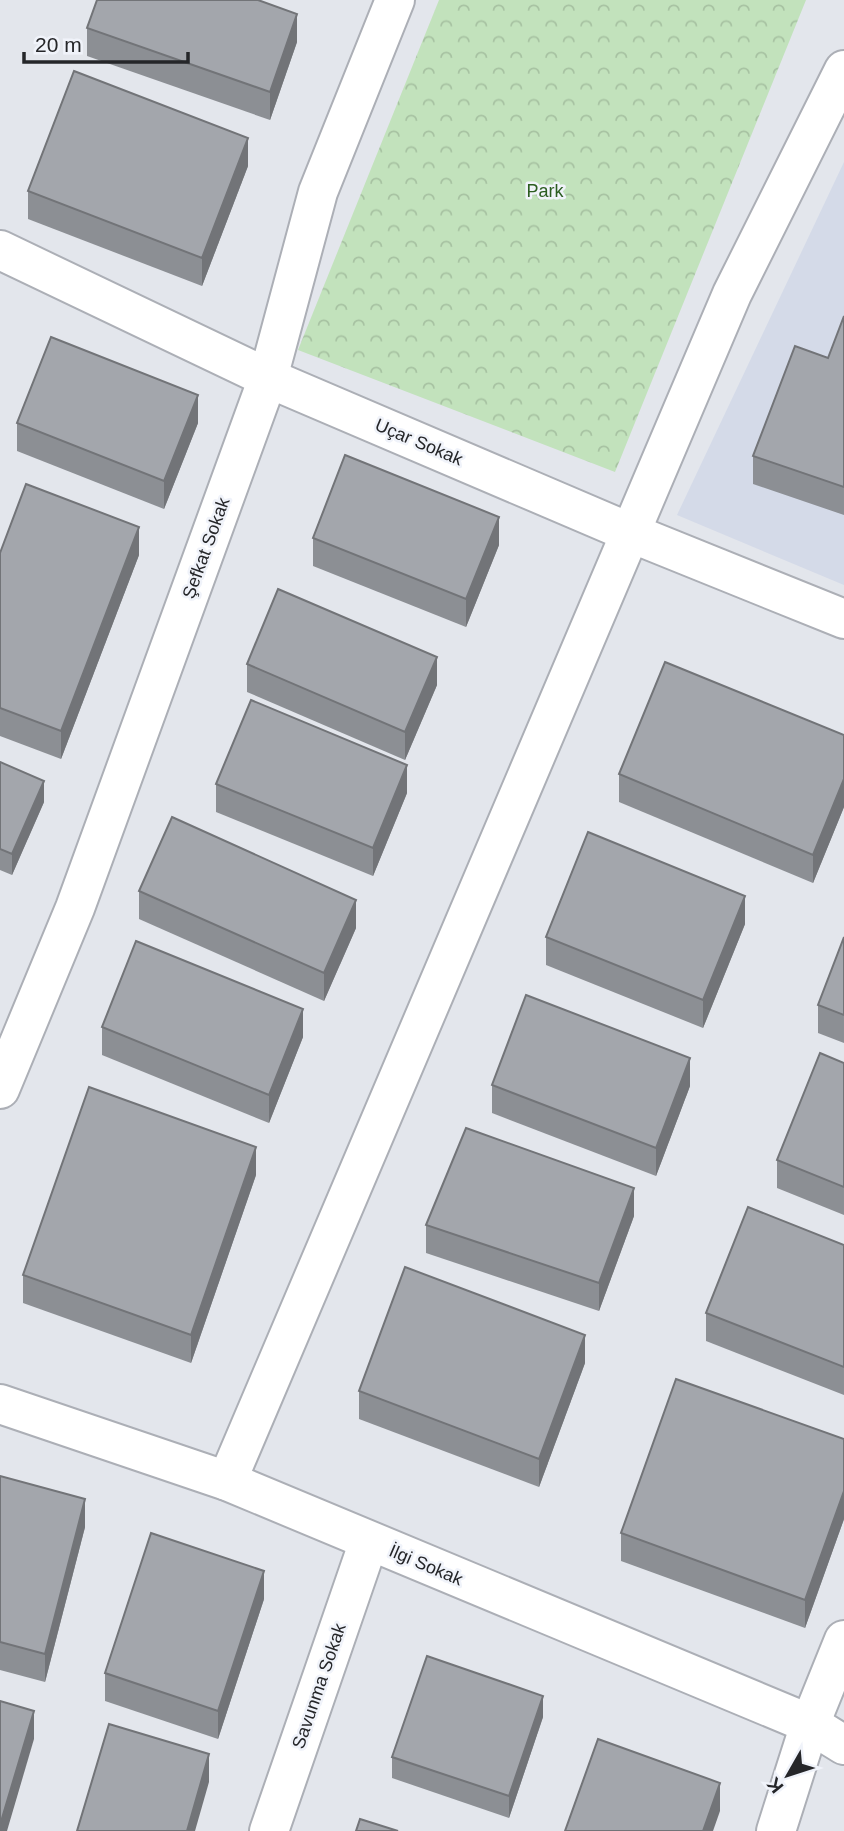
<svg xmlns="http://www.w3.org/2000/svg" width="844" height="1831" font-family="Arial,sans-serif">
	<defs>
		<pattern id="park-crowns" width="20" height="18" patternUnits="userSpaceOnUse" patternTransform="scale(1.75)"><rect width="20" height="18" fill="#c2e2bc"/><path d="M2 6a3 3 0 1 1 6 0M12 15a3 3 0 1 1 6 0" fill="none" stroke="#a7c2a2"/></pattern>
	</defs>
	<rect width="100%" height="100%" fill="#e3e6ec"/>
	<!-- built -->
	<path fill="#d4dae8" d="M844,162v423l-167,-70z"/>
	<!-- park -->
	<path fill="url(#park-crowns)" d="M439,0h367l-191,472 -317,-122z"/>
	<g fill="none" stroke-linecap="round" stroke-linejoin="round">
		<defs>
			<g id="minor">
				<path d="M0,250l268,128 363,155 213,86"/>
				<path d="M0,1089l75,-181 193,-530 50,-186 77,-192"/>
				<path d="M0,1404l227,77 583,243 34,21"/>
				<path d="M227,1481l505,-1187 112,-224"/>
				<path d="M269,1831l100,-290"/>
				<path d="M776,1831l34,-107 34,-84"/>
			</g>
		</defs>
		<!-- minor casing -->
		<use href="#minor" stroke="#acafb6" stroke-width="42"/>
		<!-- minor -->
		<use href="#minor" stroke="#fff" stroke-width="38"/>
	</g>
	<!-- wall -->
	<g fill="#8c8f94">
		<path d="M87,28l210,14 -27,78 -183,-64z"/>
		<path d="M248,166l-46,120 -174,-67v-28z"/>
		<path d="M844,316v199l-91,-31v-28l75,-98z"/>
		<path d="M17,423h181l-34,86 -147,-58z"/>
		<path d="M313,538l186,7 -33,82 -153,-61z"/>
		<path d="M0,553l139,2 -78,204 -61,-23z"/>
		<path d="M247,664l190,21 -32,75 -158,-68z"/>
		<path d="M844,735v72l-31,76 -194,-81v-28z"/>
		<path d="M0,762l44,40 -32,73 -12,-5z"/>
		<path d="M216,784l191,9 -34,83 -157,-64z"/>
		<path d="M139,891l217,37 -32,73 -185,-82z"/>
		<path d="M745,924l-42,104 -157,-63v-28z"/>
		<path d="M844,937v106l-26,-10v-28z"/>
		<path d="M102,1027l201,10 -34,86 -167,-68z"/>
		<path d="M844,1063v152l-67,-27v-28z"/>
		<path d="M492,1085l198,1 -34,90 -164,-63z"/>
		<path d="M256,1175l-65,188 -168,-60v-28z"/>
		<path d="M634,1216l-35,95 -173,-58v-28z"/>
		<path d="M844,1245v150l-138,-54v-28z"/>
		<path d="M585,1363l-46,124 -180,-68v-28z"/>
		<path d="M844,1439v80l-39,109 -184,-67v-28z"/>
		<path d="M0,1476l85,51 -40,155 -45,-12z"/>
		<path d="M264,1599l-46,140 -113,-38v-28z"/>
		<path d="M543,1717l-34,101 -117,-40v-21z"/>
	</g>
	<!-- shaded-wall -->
	<g fill="#727478">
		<path d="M297,14v28l-27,78v-28z"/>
		<path d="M248,138v28l-46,120v-28z"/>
		<path d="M198,395v28l-34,86v-28z"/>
		<path d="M499,517v28l-33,82v-28z"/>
		<path d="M139,527v28l-78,204v-28z"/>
		<path d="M437,657v28l-32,75v-28z"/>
		<path d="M407,765v28l-34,83v-28z"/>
		<path d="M844,779v28l-31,76v-28z"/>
		<path d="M44,781v21l-32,73v-21z"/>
		<path d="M745,896v28l-42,104v-28z"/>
		<path d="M356,900v28l-32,73v-28z"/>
		<path d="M303,1009v28l-34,86v-28z"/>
		<path d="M690,1058v28l-34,90v-28z"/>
		<path d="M256,1147v28l-65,188v-28z"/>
		<path d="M634,1188v28l-35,95v-28z"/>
		<path d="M585,1335v28l-46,124v-28z"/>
		<path d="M844,1491v28l-39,109v-28z"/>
		<path d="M85,1499v28l-40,155v-28z"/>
		<path d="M264,1571v28l-46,140v-28z"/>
		<path d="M543,1696v21l-34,101v-22z"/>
		<path d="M34,1711v28l-27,92h-7v-6z"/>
		<path d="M209,1754v28l-14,49h-8z"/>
		<path d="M720,1783v28l-7,20h-10z"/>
	</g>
	<!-- building -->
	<g fill="#a3a6ac" stroke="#727478" stroke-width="2">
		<path d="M97,0h161l39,14 -27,78 -183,-64z"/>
		<path d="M74,71l174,67 -46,120 -174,-67z"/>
		<path d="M844,316v171l-91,-31 42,-110 33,12z"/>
		<path d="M51,337l147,58 -34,86 -147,-58z"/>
		<path d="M345,455l154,62 -33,82 -153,-61z"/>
		<path d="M26,484l113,43 -78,204 -61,-23v-155z"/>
		<path d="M278,589l159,68 -32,75 -158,-68z"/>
		<path d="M665,662l179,73v44l-31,76 -194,-81z"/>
		<path d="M251,700l156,65 -34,83 -157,-64z"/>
		<path d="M0,762l44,19 -32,73 -12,-5z"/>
		<path d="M172,817l184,83 -32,73 -185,-82z"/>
		<path d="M588,832l157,64 -42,104 -157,-63z"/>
		<path d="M844,937v78l-26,-10z"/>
		<path d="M136,941l167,68 -34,86 -167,-68z"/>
		<path d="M526,995l164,63 -34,90 -164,-63z"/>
		<path d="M820,1053l24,10v124l-67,-27z"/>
		<path d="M89,1087l167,60 -65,188 -168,-60z"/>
		<path d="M466,1128l168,60 -35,95 -173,-58z"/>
		<path d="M748,1207l96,38v122l-138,-54z"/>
		<path d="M405,1267l180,68 -46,124 -180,-68z"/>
		<path d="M676,1379l168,60v52l-39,109 -184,-67z"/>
		<path d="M0,1476l85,23 -40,155 -45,-12z"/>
		<path d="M151,1533l113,38 -46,140 -113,-38z"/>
		<path d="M427,1656l116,40 -34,100 -117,-39z"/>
		<path d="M0,1701l34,10 -34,114z"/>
		<path d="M109,1724l100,30 -22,77h-110z"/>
		<path d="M598,1739l122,44 -17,48h-138z"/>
		<path d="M360,1819l38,12h-42z"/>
	</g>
	<g text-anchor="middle" stroke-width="5" stroke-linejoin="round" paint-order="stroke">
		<!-- park labels -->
		<g font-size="18" fill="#2b5d20" stroke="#f0f3fa">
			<text x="545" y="197">Park</text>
		</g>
		<!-- street labels -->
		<g font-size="18" fill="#252629" stroke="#f0f3fa">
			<text transform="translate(419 442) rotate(23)" y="6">Uçar Sokak</text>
			<text transform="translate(206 548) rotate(-70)" y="6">Şefkat Sokak</text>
			<text transform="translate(426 1565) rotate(23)" y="6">İlgi Sokak</text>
			<text transform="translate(319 1686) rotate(-71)" y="6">Savunma Sokak</text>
		</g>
	</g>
	<!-- north arrow -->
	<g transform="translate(788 1775) rotate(231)" stroke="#f0f3fa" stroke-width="5" paint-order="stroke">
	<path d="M0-5L12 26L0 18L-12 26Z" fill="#252629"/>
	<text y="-10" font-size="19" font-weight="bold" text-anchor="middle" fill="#252629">K</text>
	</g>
	<!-- scale -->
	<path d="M24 52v10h164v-10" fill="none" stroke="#252629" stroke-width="3.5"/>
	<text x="35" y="52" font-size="21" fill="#252629" stroke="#f0f3fa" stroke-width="5" paint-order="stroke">20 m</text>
</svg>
